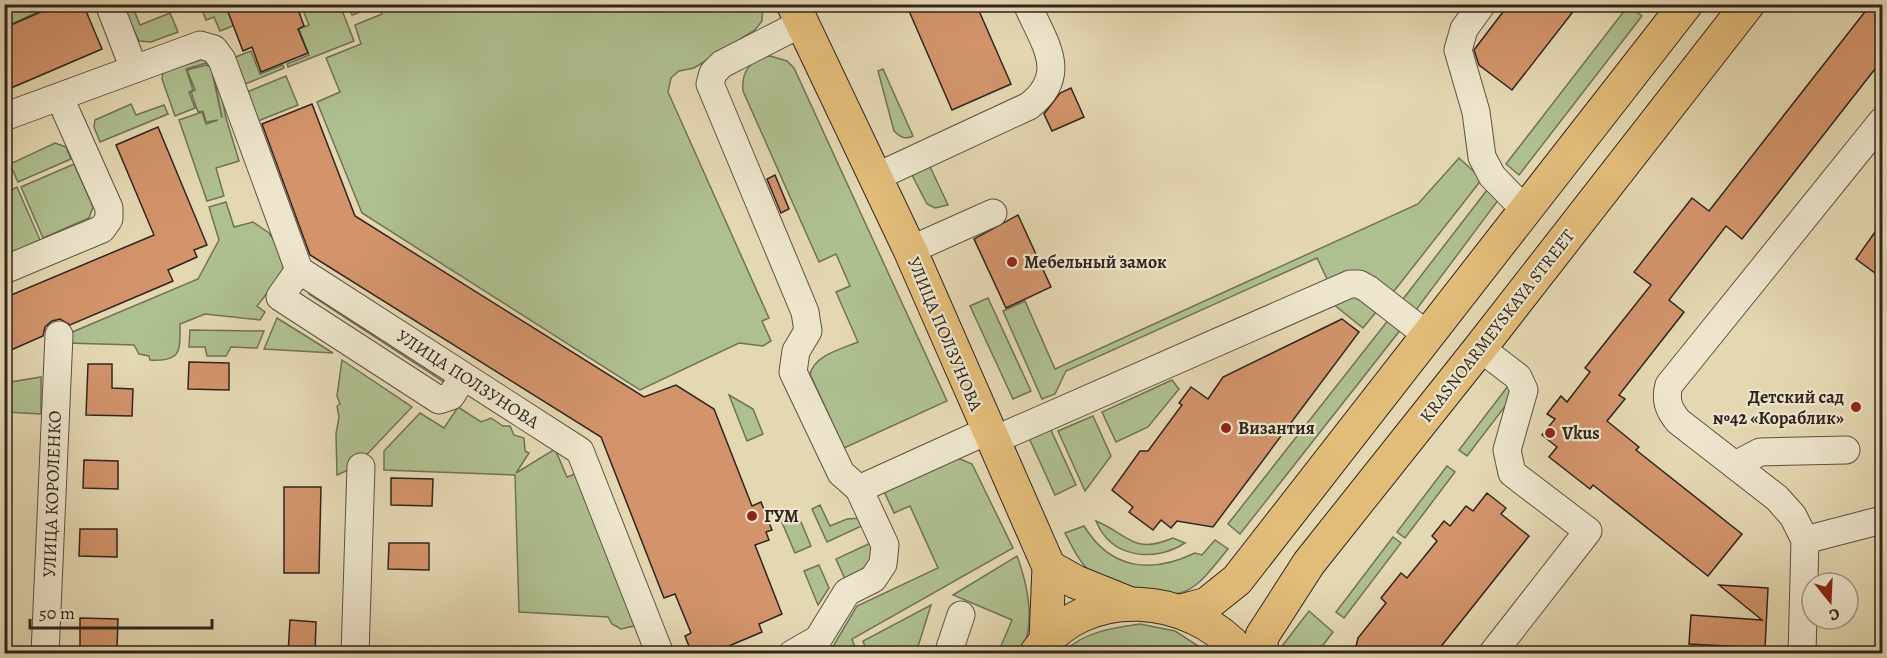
<svg xmlns="http://www.w3.org/2000/svg" width="1887" height="658" font-family="Alegreya,serif">
	<rect width="100%" height="100%" fill="#e4d8b2"/>
	<filter id="stains"><feTurbulence type="fractalNoise" baseFrequency=".00333" numOctaves="4"/><feColorMatrix values="0 0 0 0 .2 0 0 0 0 .09 0 0 0 0 .02 0 0 0 .5 -.17"/></filter>
	<radialGradient id="worn" r=".72"><stop offset=".6" stop-color="#630" stop-opacity="0"/><stop offset="1" stop-color="#630" stop-opacity=".3"/></radialGradient>
	<!-- green -->
	<g fill="#afc090" stroke="#707258" stroke-width="1.5">
		<path d="M53,5l-48,22v-15z"/>
		<path d="M122,5h10l8,20 30,-12 8,19 -27,10 -12,-1z"/>
		<path d="M200,5h33l7,18 -20,8 -6,-14 -8,3z"/>
		<path d="M313,5h27l14,36 -66,26 -1,-3 22,-9 -10,-26 10,-4 -5,-12z"/>
		<path d="M348,5h21l2,3 -19,7z"/>
		<path d="M379,5h384l-1,16 -7,9 -61,38 -15,3 -8,7 -3,14 101,226 -7,3 9,20 -8,5 -24,-3 -99,47 -278,-177 -45,-111 23,-10 -14,-34 35,-14 -6,-19 27,-11z"/>
		<path d="M1628,6l14,10 -123,159 -13,-11z"/>
		<path d="M251,51l9,23 23,-9 1,3 -41,17 -10,-27z"/>
		<path d="M770,56l17,5 7,7 153,333 -103,47 -34,-74c5,-19 31,-25 48,-32l-22,-50 14,-6 -14,-32 -17,8 -76,-171c-2,-20 8,-32 27,-35z"/>
		<path d="M207,58l8,5 11,55 13,43 -23,7 8,28 -17,5 -28,-81 23,-8 4,12 12,-4 -12,2 -3,-11 -5,1 -7,-20 4,-2 -8,-20 19,-5 5,2 11,51 -10,-52 -6,-3 -20,6 7,21 -4,2 6,16 -20,8 -13,-37 1,-7z"/>
		<path d="M883,69l30,67c-8,4 -13,1 -19,-5l-16,-60z"/>
		<path d="M286,76l12,29 -40,16 -11,-29z"/>
		<path d="M131,104l5,11 28,-10 4,9 -68,28 -6,-15 1,-7z"/>
		<path d="M55,143l11,4 5,12 -53,23 -8,-18z"/>
		<path d="M925,156l23,49 -13,3 -8,-4 -14,-27v-10z"/>
		<path d="M1459,158l23,21 -91,116 -61,-10 -13,-27 -251,113 -11,23 -13,5 -39,-88 22,-10 30,68 363,-165z"/>
		<path d="M74,164l19,43 -4,11 -46,20 -22,-51z"/>
		<path d="M17,187l23,53 -35,16v-63z"/>
		<path d="M1487,190l12,9 -86,115 -13,-11z"/>
		<path d="M226,202l8,25 19,-5 16,11 6,9 13,40 -13,1 -18,23 8,6 -5,8 -55,-6 -25,10c0,27 2,38 -30,36l-1,-4 -10,-2 -5,-9 -68,-2 -3,-7 135,-57 21,-39 -10,-33z"/>
		<path d="M314,286l141,93 -5,7 -141,-92z"/>
		<path d="M1357,293l24,13 -18,22 -30,-24z"/>
		<path d="M988,298l43,93 -18,8 -43,-93z"/>
		<path d="M1393,314l12,10 -165,210 -12,-10z"/>
		<path d="M277,318l56,35 -69,-4z"/>
		<path d="M190,330l74,1 -7,17 -26,-1 -5,9h-19l-2,-9h-16z"/>
		<path d="M342,360l70,47 -57,60 -18,8 -1,-41 3,-17 -2,-11 3,-2 -3,-8z"/>
		<path d="M41,377v37l-36,-2v-29z"/>
		<path d="M1172,380l7,9 -31,38 -32,15 -14,-30z"/>
		<path d="M1508,386l8,6 -49,64 -8,-6z"/>
		<path d="M729,395l24,14 10,25 -16,7z"/>
		<path d="M458,407l23,15 10,-4 12,8h7l4,9 10,3 1,13 4,2 -13,20 39,-24 12,28 11,-4 59,148 -3,5 -13,3 -9,-5 -4,-7 -89,-5 -4,-137 -131,-5v-19l36,-38 24,15z"/>
		<path d="M1093,416l18,40 -26,35 -27,-60z"/>
		<path d="M1045,417l31,68 -21,10 -31,-68z"/>
		<path d="M960,459l12,5 41,84 -161,91 5,14 -35,1 9,-4 26,-44 81,-38 -28,-62 -16,7 -11,-24 64,-29z"/>
		<path d="M1447,466l8,6 -50,66 -8,-6z"/>
		<path d="M820,505l10,21 17,-7 15,-1 4,6 -39,18 -15,-33z"/>
		<path d="M781,520l20,2 10,24 -16,7z"/>
		<path d="M1096,521c34,14 36,34 77,17l12,5c-31,20 -74,15 -89,-22z"/>
		<path d="M1084,526c27,44 67,48 111,27l7,2 13,-15 13,9c-12,14 -25,34 -42,42 -24,10 -78,-2 -96,-19 -11,-11 -18,-25 -25,-39z"/>
		<path d="M1393,537l8,6 -57,75 -8,-6z"/>
		<path d="M875,541c0,22 -12,30 -30,38l-9,-20z"/>
		<path d="M1017,556c11,30 19,67 4,97h-23l14,-33 -59,-25z"/>
		<path d="M819,565l10,23 -11,17 -14,-34z"/>
		<path d="M931,605l-15,48h-49l-4,-12z"/>
		<path d="M1309,611l24,21 -16,21 -41,1z"/>
		<path d="M1140,624l35,7 34,22h-147c22,-21 49,-25 78,-29z"/>
	</g>
	<!-- building -->
	<g fill="#d3946c" stroke="#31241f" stroke-width="1.5">
		<path d="M59,4h24l19,45 -98,42v-63z"/>
		<path d="M225,4h71l8,22 -6,3 10,24 -47,19 -9,-25 -9,4z"/>
		<path d="M906,4h70l35,80 -59,26z"/>
		<path d="M1509,4h70l-67,86 -33,-25 -5,-15z"/>
		<path d="M1871,4h11v56l-140,179 -16,-13 -57,74 15,12 -65,83 6,4 -18,22 32,26 -3,3 106,84 -34,42 -115,-91 -3,4 -41,-32 8,-10 -15,-12 13,-16 -8,-5 14,-18 6,6 23,-30 -5,-4 66,-83 -17,-13 58,-74 17,13z"/>
		<path d="M1071,88l13,29 -32,14 -8,-17 16,-21z"/>
		<path d="M312,104l43,112 289,181 32,-12 38,24 38,97 9,-4 11,28 -6,2 3,8 -14,5 27,69 -23,10 3,8 -52,22h-18l-7,-18 6,-3 -16,-39 -11,4 -63,-161 -291,-182 -48,-131z"/>
		<path d="M158,127l49,118 -13,5 3,7 -29,13 5,11 -103,44 -10,-6 -8,2 -7,6 -2,9 -39,17v-55l150,-63 -38,-90z"/>
		<path d="M775,175l14,34 -8,4 -14,-34z"/>
		<path d="M1018,215l33,72 -45,21 -32,-69z"/>
		<path d="M1882,222v42l-7,9 -19,-14z"/>
		<path d="M1342,319l17,13 -146,195 -36,-6 -6,7 -10,-8 -8,10 -24,-18 4,-5 -21,-17 28,-39h8l34,-46 -3,-2 12,-16 17,12 15,-22z"/>
		<path d="M189,362l40,1v27l-41,-1z"/>
		<path d="M88,364h24v24l21,1 -1,27 -46,-1z"/>
		<path d="M84,460l34,1v28l-35,-1z"/>
		<path d="M391,478l42,1 -1,27 -41,-1z"/>
		<path d="M284,487h37l-2,86h-35z"/>
		<path d="M1487,493l19,15 -5,6 28,22 -94,118h-81l4,-16 28,-35 -5,-5 20,-25 6,5 30,-37 -5,-5 12,-15 6,5 16,-20 7,5z"/>
		<path d="M80,529h37v28l-38,-1z"/>
		<path d="M389,543h40v27l-41,-1z"/>
		<path d="M1719,585l49,3 -3,60 -76,-4 2,-29 71,5z"/>
		<path d="M80,618l38,1 -1,29 -37,-1z"/>
		<path d="M290,620l26,2 -1,32h-27z"/>
	</g>
	<g fill="none" stroke-linecap="round" stroke-linejoin="round">
		<defs>
			<g id="minor">
				<path d="M109,4l25,65"/>
				<path d="M1482,4l-18,25 -6,21 18,62 6,45 10,19 33,34"/>
				<path d="M4,117l196,-72 14,4 8,11 77,210 281,181 80,203"/>
				<path d="M876,177l153,-71c41,-32 15,-63 -2,-102"/>
				<path d="M910,250l83,-37"/>
				<path d="M4,270l98,-41 7,-10v-11l-49,-110"/>
				<path d="M299,270l-19,27 159,103 12,-4 12,-19"/>
				<path d="M1480,348l38,29 6,13 -17,60 5,23 76,58 -96,123"/>
				<path d="M992,441l358,-157h9l9,5 59,46"/>
				<path d="M1735,465l25,-13 86,-2"/>
				<path d="M859,489l128,-58"/>
				<path d="M1805,540l77,-20"/>
				<path d="M45,654l14,-319"/>
				<path d="M355,654l6,-187"/>
				<path d="M792,654l26,-15 29,-47 26,-13 10,-15 2,-19 -26,-56 -18,-16 -48,-101 3,-21 12,-20 -3,-19 -95,-228 3,-11 9,-9 80,-41"/>
				<path d="M948,654l13,-39"/>
				<path d="M1802,654l3,-114 -12,-24 -16,-18 -99,-77c-10,-12 -13,-22 -9,-36l213,-264"/>
			</g>
			<g id="major">
				<path d="M793,4l117,246 139,317 -3,72"/>
				<path d="M1049,567l27,15 52,21"/>
				<path d="M1182,611l25,-7 30,-24 449,-576"/>
				<path d="M1037,652c50,-69 154,-59 205,2"/>
				<path d="M1260,654l2,-18 47,-73 171,-215 268,-344"/>
			</g>
		</defs>
		<!-- minor casing -->
		<use href="#minor" stroke="#5e5144" stroke-width="29"/>
		<!-- major casing -->
		<use href="#major" stroke="#31241f" stroke-width="35"/>
		<!-- minor -->
		<use href="#minor" stroke="#ede6cd" stroke-width="27"/>
		<!-- major -->
		<use href="#major" stroke="#e2bc79" stroke-width="33"/>
	</g>
	<!-- markers -->
	<g fill="#8f2418" stroke="#ede6cd" stroke-width="2">
		<circle cx="1012" cy="262" r="6"/>
		<circle cx="1856" cy="407" r="6"/>
		<circle cx="1226" cy="428" r="6"/>
		<circle cx="1550" cy="433" r="6"/>
		<circle cx="752" cy="516" r="6"/>
	</g>
	<g text-anchor="middle" stroke-width="4.5" stroke-linejoin="round" paint-order="stroke">
		<!-- poi labels -->
		<g font-size="18" font-weight="bold" fill="#31241f" stroke="#ede6cd" text-anchor="start">
			<text x="1024" y="268">Мебельный замок</text>
			<text x="1844" y="403" text-anchor="end">Детский сад<tspan x="1844" dy="21">№42 «Кораблик»</tspan></text>
			<text x="1238" y="434">Византия</text>
			<text x="1562" y="439">Vkus</text>
			<text x="764" y="522">ГУМ</text>
		</g>
		<!-- street labels -->
		<g font-size="18" fill="#31241f" stroke="#ede6cd">
			<text transform="translate(1497 326) rotate(-52)" y="6">KRASNOARMEYSKAYA STREET</text>
			<text transform="translate(945 334) rotate(67)" y="6">УЛИЦА ПОЛЗУНОВА</text>
			<text transform="translate(468 379) rotate(33)" y="6">УЛИЦА ПОЛЗУНОВА</text>
			<text transform="translate(52 494) rotate(-88)" y="6">УЛИЦА КОРОЛЕНКО</text>
		</g>
	</g>
	<!-- margin -->
	<rect width="1887" height="658" fill="none" stroke="#e4d8b2" stroke-width="24"/>
	<rect x="6" y="6" width="1875" height="646" fill="none" stroke="#31241f" stroke-width="3"/>
	<rect x="12" y="12" width="1863" height="634" fill="none" stroke="#31241f" stroke-width="1.5"/>
	<!-- north arrow -->
	<g transform="translate(1830 601) rotate(162)"><circle r="28" fill="#ede6cd" stroke="#a29887" stroke-width="1.5"/>
	<path d="M0-4.5L10 22L0 15L-10 22Z" fill="#8f2418"/>
	<text y="-9" font-size="16" font-weight="bold" text-anchor="middle" fill="#31241f">С</text>
	</g>
	<!-- scale -->
	<path d="M30 619v9h182v-9" fill="none" stroke="#31241f" stroke-width="3"/>
	<text x="39" y="619" font-size="18" fill="#31241f" stroke="#ede6cd" stroke-width="4.5" paint-order="stroke">50 m</text>
	<rect width="100%" height="100%" filter="url(#stains)"/>
	<rect width="100%" height="100%" fill="url(#worn)"/>
</svg>
